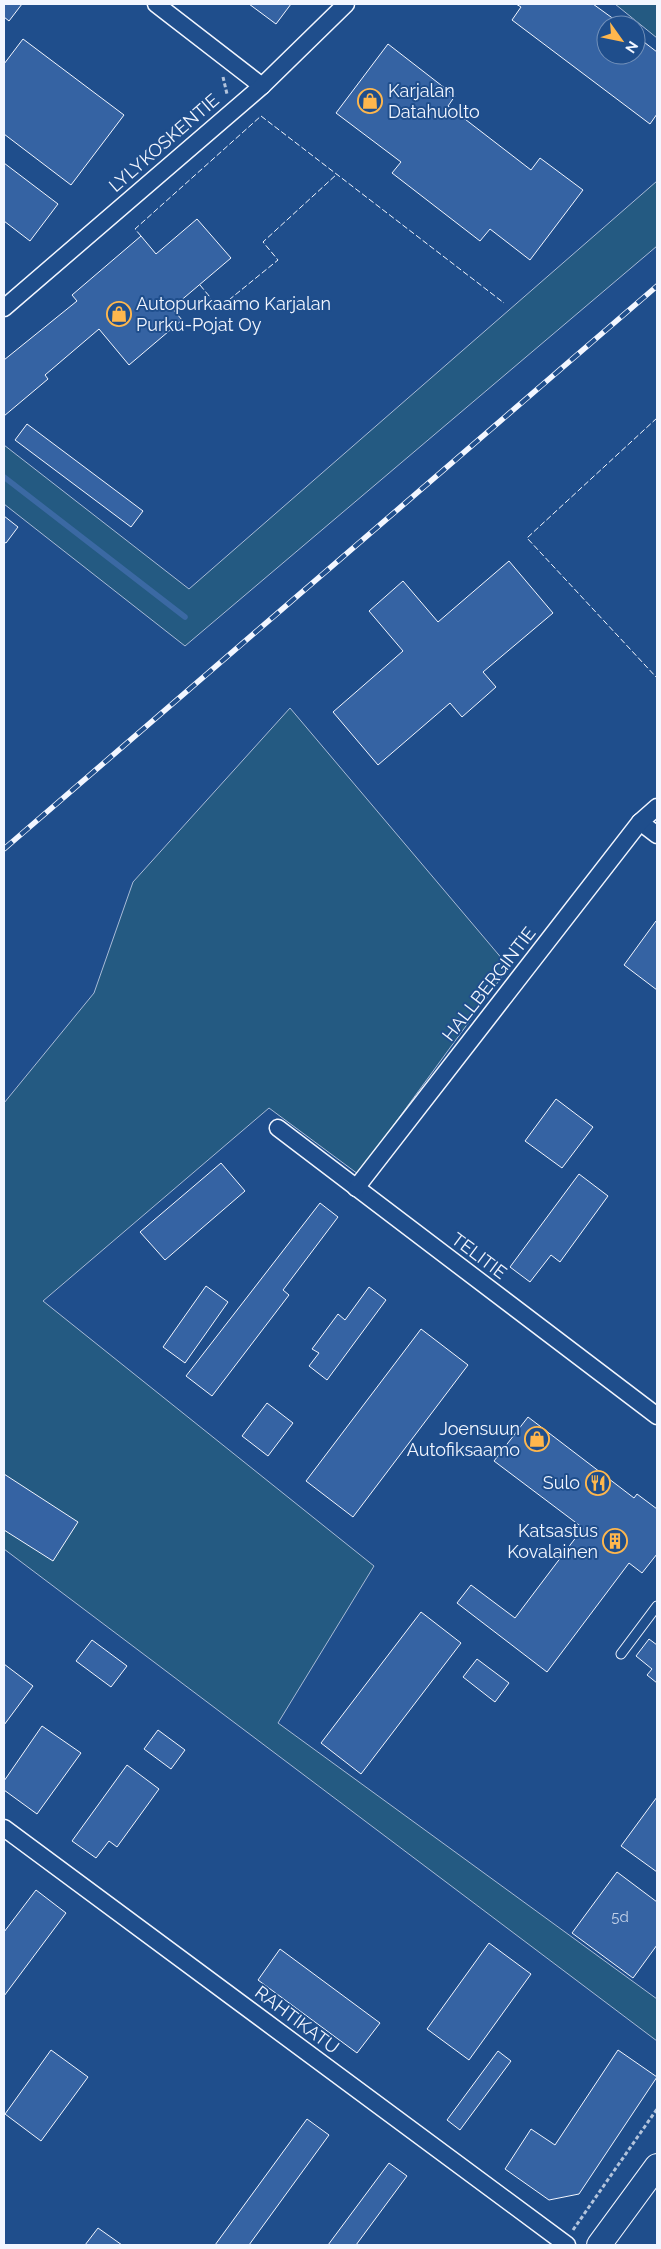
<svg xmlns="http://www.w3.org/2000/svg" width="661" height="2249" font-family="Raleway,sans-serif">
	<rect width="100%" height="100%" fill="#1f4e8c"/>
	<!-- green -->
	<g fill="#245a82" stroke="#a8bbd7">
		<path d="M615,4h42v34z"/>
		<path d="M657,181v65l-472,400 -181,-142v-59l185,144z"/>
		<path d="M290,708l219,259 -151,207 -89,-66 -226,193 331,265 -96,157 379,276v42l-653,-492v-446l90,-110 39,-111z"/>
	</g>
	<g fill="none" stroke-linecap="round" stroke-linejoin="round">
		<!-- stream -->
		<path stroke="#3b69a3" stroke-width="5.5" d="M4,477l181,140"/>
	</g>
	<!-- building -->
	<g fill="#3563a3" stroke="#f2f6ff">
		<path d="M4,4h18l-13,17 -5,-4z"/>
		<path d="M249,4h42l-15,20z"/>
		<path d="M516,4h77l29,21h-16v30h30v-19l21,16v62l-7,10 -138,-104 9,-13z"/>
		<path d="M23,39l101,76 -53,70 -67,-51v-70z"/>
		<path d="M388,44l67,52 -7,10 83,64 9,-12 43,32 -53,70 -40,-31 -10,12 -88,-68 9,-11 -65,-49z"/>
		<path d="M4,163l54,41 -28,37 -26,-20z"/>
		<path d="M197,219l34,39 -59,50 10,12 -53,45 -30,-36 -54,46 3,4 -44,37v-56l73,-59 -5,-6 69,-59 15,18z"/>
		<path d="M27,424l116,87 -12,16 -116,-87z"/>
		<path d="M4,516l14,11 -12,16 -2,-1z"/>
		<path d="M509,561l44,52 -70,59 13,15 -34,30 -12,-14 -72,62 -45,-53 70,-61 -34,-40 34,-30 35,41z"/>
		<path d="M656,921l1,1v68l-33,-25z"/>
		<path d="M556,1099l37,28 -31,41 -37,-27z"/>
		<path d="M221,1163l24,28 -80,69 -25,-28z"/>
		<path d="M579,1174l29,22 -48,66 -9,-7 -21,27 -20,-15z"/>
		<path d="M320,1203l18,14 -55,73 6,5 -77,101 -26,-20z"/>
		<path d="M206,1286l22,16 -43,61 -22,-16z"/>
		<path d="M369,1287l17,13 -59,80 -18,-14 10,-13 -7,-4 26,-35 7,6z"/>
		<path d="M421,1329l47,36 -115,152 -47,-36z"/>
		<path d="M267,1403l26,20 -25,33 -26,-20z"/>
		<path d="M528,1417l106,81 3,-4 20,15v45l-15,19 -13,-10 -82,109 -90,-69 14,-18 44,33 68,-90 -89,-67z"/>
		<path d="M4,1474l74,48 -25,39 -49,-31z"/>
		<path d="M421,1612l40,31 -100,131 -40,-31z"/>
		<path d="M649,1639l8,6v38l-10,-8 5,-6 -16,-13z"/>
		<path d="M92,1640l35,26 -16,21 -35,-26z"/>
		<path d="M477,1659l32,24 -14,19 -32,-25z"/>
		<path d="M4,1664l29,22 -29,39z"/>
		<path d="M42,1726l39,27 -44,61 -33,-24v-9z"/>
		<path d="M158,1730l27,20 -14,19 -27,-20z"/>
		<path d="M127,1765l32,24 -42,58 -8,-6 -13,17 -24,-17z"/>
		<path d="M657,1797v75l-36,-26z"/>
		<path d="M617,1872l40,30v43l-24,33 -61,-45z"/>
		<path d="M36,1890l30,23 -62,83v-64z"/>
		<path d="M489,1943l42,31 -62,86 -42,-31z"/>
		<path d="M280,1949l100,74 -23,30 -99,-73z"/>
		<path d="M51,2050l37,27 -47,64 -36,-27z"/>
		<path d="M618,2050l39,27 -78,117 -30,6 -44,-31 26,-40 24,16z"/>
		<path d="M498,2051l13,10 -51,69 -13,-10z"/>
		<path d="M307,2119l22,16 -80,110h-34z"/>
		<path d="M389,2163l18,13 -51,69h-28z"/>
		<path d="M98,2228l24,17h-37z"/>
	</g>
	<g fill="none" stroke-linecap="round" stroke-linejoin="round">
		<defs>
			<path id="service" d="M621,1654l36,-48"/>
			<g id="minor">
				<path d="M156,4l106,82"/>
				<path d="M4,308l258,-222 84,-82"/>
				<path d="M640,822l17,13"/>
				<path d="M278,1128l379,288"/>
				<path d="M356,1188l284,-366 17,-15"/>
				<path d="M4,1828l563,417"/>
			</g>
			<path id="secondary" d="M599,2245l58,-79"/>
		</defs>
		<!-- service casing -->
		<use href="#service" stroke="#f2f6ff" stroke-width="11"/>
		<!-- minor casing -->
		<use href="#minor" stroke="#f2f6ff" stroke-width="19"/>
		<!-- secondary casing -->
		<use href="#secondary" stroke="#f2f6ff" stroke-width="26"/>
		<!-- path -->
		<g stroke="#b3c4dc" stroke-width="3" stroke-dasharray="4 2.5" stroke-linecap="butt">
			<path d="M223,77l4,17"/>
			<path d="M573,2230l84,-121"/>
		</g>
		<!-- service -->
		<use href="#service" stroke="#1f4e8c" stroke-width="9"/>
		<!-- minor -->
		<use href="#minor" stroke="#1f4e8c" stroke-width="16"/>
		<!-- secondary -->
		<use href="#secondary" stroke="#1f4e8c" stroke-width="24"/>
		<defs>
			<path id="rail" d="M4,849l653,-563"/>
		</defs>
		<!-- rail casing -->
		<use href="#rail" stroke="#f2f6ff" stroke-width="5.5"/>
		<!-- rail -->
		<use href="#rail" stroke="#1f4e8c" stroke-width="4" stroke-dasharray="11" stroke-linecap="butt"/>
		<!-- fence -->
		<g stroke="#f2f6ff" stroke-width="1" stroke-dasharray="6 2.5" stroke-linecap="butt">
			<path d="M141,236l-6,-7 126,-113 243,187"/>
			<path d="M200,285l19,23 59,-48 -15,-18 74,-68"/>
			<path d="M657,418l-130,120 130,140"/>
		</g>
	</g>
	<!-- icons -->
	<defs>
		<symbol id="shop-ring" viewBox="-11 -11 22 22"><circle r="9.5" fill="#1f4e8c" stroke="#ffb74d" stroke-width="1.5"/><path d="M-5-2.5h2.3a2.7 3.5 0 0 1 5.4 0H5L5.5 6h-11ZM-1.5-2.5h3a1.5 2.3 0 0 0-3 0Z" fill="#ffb74d"/></symbol>
		<symbol id="restaurant-ring" viewBox="-11 -11 22 22"><circle r="9.5" fill="#1f4e8c" stroke="#ffb74d" stroke-width="1.5"/><path d="M-5-6h1v4h1v-4h1v4h1v-4h1v5L-1.5 .5V6h-2V.5L-5-1ZM5-6V6H3V1.5H1.5Q1.5-4 5-6Z" fill="#ffb74d"/></symbol>
		<symbol id="building-ring" viewBox="-11 -11 22 22"><circle r="9.5" fill="#1f4e8c" stroke="#ffb74d" stroke-width="1.5"/><path d="M-4-6H4V6H1V3H-1V6H-4ZM-2.5-4.3h1.7v1.8h-1.7ZM.8-4.3h1.7v1.8H.8ZM-2.5-1h1.7V.8h-1.7ZM.8-1h1.7V.8H.8Z" fill="#ffb74d"/></symbol>
	</defs>
	<g fill-rule="evenodd">
		<use href="#shop-ring" x="356" y="87" width="28" height="28"/>
		<use href="#shop-ring" x="105" y="300" width="28" height="28"/>
		<use href="#shop-ring" x="523" y="1425" width="28" height="28"/>
		<use href="#restaurant-ring" x="584" y="1469" width="28" height="28"/>
		<use href="#building-ring" x="601" y="1527" width="28" height="28"/>
	</g>
	<g text-anchor="middle" stroke-width="4" stroke-linejoin="round" paint-order="stroke">
		<!-- number labels -->
		<g font-size="15" fill="#c3d1e8">
			<text x="620" y="1922">5d</text>
		</g>
		<!-- poi labels -->
		<g font-size="18" fill="#f2f6ff" stroke="#1f4e8c" text-anchor="end">
			<text x="388" y="97" text-anchor="start">Karjalan<tspan x="388" dy="21">Datahuolto</tspan></text>
			<text x="136" y="310" text-anchor="start">Autopurkaamo Karjalan<tspan x="136" dy="21">Purku-Pojat Oy</tspan></text>
			<text x="520" y="1435">Joensuun<tspan x="520" dy="21">Autofiksaamo</tspan></text>
			<text x="580" y="1489">Sulo</text>
			<text x="598" y="1537">Katsastus<tspan x="598" dy="21">Kovalainen</tspan></text>
		</g>
		<!-- street labels -->
		<g font-size="18" fill="#f2f6ff" stroke="#1f4e8c">
			<text transform="translate(164 143) rotate(-41)" y="6">LYLYKOSKENTIE</text>
			<text transform="translate(489 984) rotate(-52)" y="6">HALLBERGINTIE</text>
			<text transform="translate(479 1256) rotate(37)" y="6">TELITIE</text>
			<text transform="translate(297 2020) rotate(37)" y="6">RAHTIKATU</text>
		</g>
	</g>
	<!-- border -->
	<rect width="661" height="2249" fill="none" stroke="#f2f6ff" stroke-width="10"/>
	<!-- north arrow -->
	<g transform="translate(621 40) rotate(123)"><circle r="24" fill="#1f4e8c" stroke="#7391ba"/>
	<path d="M0-4L9 19L0 12L-9 19Z" fill="#ffb74d"/>
	<text y="-8" font-size="14" font-weight="bold" text-anchor="middle" fill="#f2f6ff">N</text>
	</g>
</svg>
